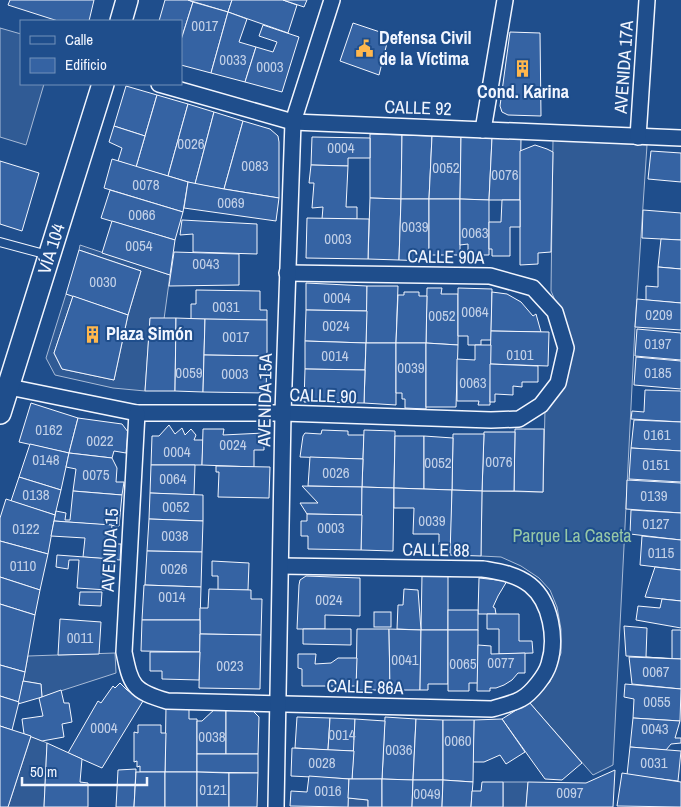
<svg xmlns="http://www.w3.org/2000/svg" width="681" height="807" font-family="'Archivo Narrow',sans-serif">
	<rect width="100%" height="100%" fill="#1f4e8c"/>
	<!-- built -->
	<g fill="#305b95" stroke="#a8bbd7">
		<path d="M0,28l21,6v50h23l-18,61 -26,-8z"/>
		<path d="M553,140l94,5 -12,182 -22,438 -20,10 -64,-73 21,-20 11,-29v-24l-4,-22 -7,-17 -11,-12 -18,-12 -20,-9 -20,-1 1,-65 61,1 2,-82 12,-12 10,-22 -2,-53 -14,-32z"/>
		<path d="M80,245l90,30 -6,44h-14l-5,72 -32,-3 -58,-13 -9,-17 20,-64 7,2 -19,57 8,16 52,11 14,-65 13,-44 -62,-21z"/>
		<path d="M115,653l1,20 -74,24 -1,-13 -18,-3 5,-25z"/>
		<path d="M31,736l16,7 -3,64h-36z"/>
		<path d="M503,782h25l-2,25h-23z"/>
		<path d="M348,798l20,2v7h-20z"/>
	</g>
	<!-- building -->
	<g fill="#3563a3" stroke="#f2f6ff">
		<path d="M10,0h84l-5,21h-31l-50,-16z"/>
		<path d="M165,0h23l5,2 -12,38v-19h-22z"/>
		<path d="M188,0h44l-4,12z"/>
		<path d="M232,0h51l14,5 -9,28 -60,-21z"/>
		<path d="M283,0h24l-3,7z"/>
		<path d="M193,2l35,10 -17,61 -30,-8v-25z"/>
		<path d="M228,12l19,7 -8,23 17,5 -11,35 -34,-9z"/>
		<path d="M353,23l36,12 -10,40 -39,-14z"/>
		<path d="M263,25l36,12 -17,55 -37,-10 11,-35 17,5 4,-10 -18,-6z"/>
		<path d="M510,32l30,1 1,83 -33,-1 -6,-3 -2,-6z"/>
		<path d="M126,86l31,9 -12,41 -31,-10z"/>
		<path d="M157,95l31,9 -20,72 -32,-9z"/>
		<path d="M188,104l26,8 -19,72 -27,-8z"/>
		<path d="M214,112l29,9 -19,68 -29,-5z"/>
		<path d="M243,121l27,8 8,7 1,6v56l-55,-9z"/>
		<path d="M114,126l31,10 -9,31 -18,-6 4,-13 -13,-6z"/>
		<path d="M370,134l32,1 -1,64 -31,-1z"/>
		<path d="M402,135l30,1 -3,63h-28z"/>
		<path d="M432,136l29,1 -1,62h-31z"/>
		<path d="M312,137l58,1v20h-22v8l-37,-1z"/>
		<path d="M461,137l31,1 -3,62 -29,-1z"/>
		<path d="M492,138l29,1 -1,61h-31z"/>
		<path d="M535,145l12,4 6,3 -2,100 -13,1v11l-18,1v-114z"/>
		<path d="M651,151l30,2v29l-33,-3z"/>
		<path d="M112,159l76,23 -5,30 -79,-24z"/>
		<path d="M0,161l39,12 -17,58 -22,-7z"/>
		<path d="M311,165l37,1 -2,41h11v12h-35l1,-12 -11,1 2,-25h-5z"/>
		<path d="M188,182l36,7 55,9 -3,23 -92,-13z"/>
		<path d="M110,190l73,22 -8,28 -74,-22z"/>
		<path d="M370,198l31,1 -2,61 -31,-1z"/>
		<path d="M401,199h28v62l-30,-1z"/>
		<rect x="429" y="199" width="31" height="56"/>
		<path d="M460,199l29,1v55h-21v-11l-8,1z"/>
		<path d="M502,200h18v27h-10v29h-18v-7h-3v-27h12z"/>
		<path d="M643,210l38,3v27l-39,-2z"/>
		<path d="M307,218l62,1 -1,40 -62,-1z"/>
		<path d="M182,220l75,4v30l-64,-2v-18l-13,1z"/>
		<path d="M112,221l63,19 -5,35 -68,-22z"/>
		<path d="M661,239l20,1v29l-23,-2z"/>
		<path d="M79,250l62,21 -13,44 -62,-21z"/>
		<path d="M174,252l65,2v31l-70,1z"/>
		<path d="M658,267l23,2v34l-35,-3v-14l12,1z"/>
		<path d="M306,283l61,3v25l-61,-1z"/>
		<path d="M367,286h31l-2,57h-30z"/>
		<path d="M427,288h15l-1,6h17v51l-32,-2z"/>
		<path d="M458,288l34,1 -1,51h-10v5h-13v-9h-10z"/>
		<path d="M196,290l64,1v19h7v10l-76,-1v-15h5z"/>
		<path d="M404,292h15v4h8l-1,47h-30l2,-48h6z"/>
		<path d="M492,292l15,2 14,8 12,14 3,-2 5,18 -50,-1z"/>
		<path d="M73,296l55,19 -14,65 -52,-11 -8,-16z"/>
		<path d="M637,299l44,4v27l-46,-3z"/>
		<path d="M306,310l61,1 -1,32 -61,-2z"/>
		<path d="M150,318h26l-1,73h-30z"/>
		<path d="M176,318l29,1 -2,73 -28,-1z"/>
		<path d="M205,319l62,1v36l-63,-1z"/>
		<path d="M637,329l44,4v27l-46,-4z"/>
		<path d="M491,331l58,1 -1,34 -58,-2z"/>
		<path d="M305,341l61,2 -1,27 -60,-1z"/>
		<path d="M366,343h30v62l-32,-2z"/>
		<path d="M396,343h30v66l-21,-1v-9h-3v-6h-6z"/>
		<path d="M426,343l32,2 -2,62h-30z"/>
		<path d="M475,345h16l-1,60h-12l1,-4h-22v-42l18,1z"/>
		<path d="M204,355l63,1 -1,37 -63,-1z"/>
		<path d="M636,357l45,4v28l-47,-4z"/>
		<path d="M490,364l48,2v16h-16v5l-9,-1v9l-18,-1v8h-5z"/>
		<path d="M305,369l60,1 -1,33 -60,-1z"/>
		<path d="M645,390l36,1v31l-50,-3 1,-8 12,1z"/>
		<path d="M31,403l47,15 -9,35 -50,-11z"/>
		<path d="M78,418l44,6 6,8 -2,21 -12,-2 -2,7 -43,-5z"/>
		<path d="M634,420l47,2v29l-50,-3z"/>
		<path d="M169,425l6,9 7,-6 3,7 6,-6 5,6 -2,5h9l-1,25h-51l1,-29h7z"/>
		<path d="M203,429h21l-1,6 41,-2v17h-10v17l-52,-2z"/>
		<path d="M515,429h29l-1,63 -29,-1z"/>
		<path d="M322,430l26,1v4h16l-1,24 -63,-2 3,-21 2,-3 16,1z"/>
		<path d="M364,430l31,1 -1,57 -32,-1z"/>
		<path d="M484,432h31l-1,59h-32z"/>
		<path d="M453,434h31l-2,57 -30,-1z"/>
		<path d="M395,436h29v53l-30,-1z"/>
		<path d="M424,436l29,2 -1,52 -28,-1z"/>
		<path d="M30,444l39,9 -8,37 -42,-13z"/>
		<path d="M631,448l50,3v31l-52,-3z"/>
		<path d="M69,453l43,5 5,10 -1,14h8l-2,13 -49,-4 3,-22 -10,-2z"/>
		<path d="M310,457l53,2 -1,28 -54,-1z"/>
		<path d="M151,465h44l-1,30 -44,-2z"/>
		<path d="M216,466l54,1 -1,31 -51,-1 1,-25h-3z"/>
		<path d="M19,477l42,13 -6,25 -44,-14z"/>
		<path d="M627,480l54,3v30l-55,-4z"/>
		<path d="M302,486l60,1v28l-55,-1 -7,-11h18z"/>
		<path d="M362,487l32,1 -1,63 -32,-1z"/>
		<path d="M394,488l58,2 -1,55h-12v-11h-26l1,-26h-20z"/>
		<path d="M452,490l30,1 -1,65 -31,-1z"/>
		<path d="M73,491l49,4 -3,31 -65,-5 2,-10 10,2 -1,7h5z"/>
		<path d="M150,493l53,2v26l-54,-2z"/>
		<path d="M6,499l49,16 -7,39 -48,-13v-23z"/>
		<path d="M631,510l50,3v27l-51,-6z"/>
		<path d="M307,514l55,1 -1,35 -53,-1v-13h-7v-15h6z"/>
		<path d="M149,519l54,2 -1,31 -55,-1z"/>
		<path d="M54,521l58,4 -1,13h4v6h6l-1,16 -37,-3 2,-19 -34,-2z"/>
		<path d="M642,536l39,4v30l-41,-5z"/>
		<path d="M0,541l48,13 -8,36 -40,-13z"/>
		<path d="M147,551l55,1 -1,35 -56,-2z"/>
		<path d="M57,555l55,4v14h-5v17l-30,-2 2,-28h-10l-1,9 -12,-2z"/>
		<path d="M212,561l37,2 -1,27h-30v-14h-6z"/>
		<path d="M655,567l26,3v31l-36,-4z"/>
		<path d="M422,575l26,1v54h-27z"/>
		<path d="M306,576l54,2v38l-35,-1v14h-28l2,-44 1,-5z"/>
		<path d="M0,577l40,13 -5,25 -35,-11z"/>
		<path d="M479,578l28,3 -9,15 -5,11 2,1 1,6h-18z"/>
		<path d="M144,585l57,2 -1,33h-58z"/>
		<path d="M209,589l42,1v9h11l-1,36 -61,-1v-26h8z"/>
		<path d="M404,589l14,1 3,40 -24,-1 1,-24h5z"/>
		<path d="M80,592h22l-1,14 -22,-1z"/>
		<path d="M662,599l19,2v27l-45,-8 2,-14 22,2z"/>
		<path d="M0,604l35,11 -10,57 -25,-7z"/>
		<rect x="448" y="610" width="30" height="20"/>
		<rect x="374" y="612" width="17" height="15"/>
		<path d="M487,614h32v27h13l1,12 -34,1v-25h-12z"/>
		<path d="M60,619l41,3 -2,32 -41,1z"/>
		<path d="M142,620h58v32l-59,-1z"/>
		<path d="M624,626l23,2 -1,29 26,2v-29h9v29l-55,-3z"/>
		<path d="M303,629h48v16l-48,-1z"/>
		<path d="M357,629h32l1,61h-34z"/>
		<path d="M389,629l32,1 -1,60h-30z"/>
		<path d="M421,630h27v54h-20v6h-8z"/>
		<path d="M448,630h30v53h-9v8h-21z"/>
		<path d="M200,634l61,1 -1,54 -61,-1z"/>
		<path d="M478,645l13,1v8l34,-1v20h-7l-6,7 -8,5 -8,3h-6v3h-13z"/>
		<path d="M150,652h50l-1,28 -37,-1v-8h-12z"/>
		<path d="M298,654h18l-1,10 16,-1 7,-5h19l-1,28h-54v-17l-4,-1z"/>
		<path d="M629,657l52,2v30l-49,-5z"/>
		<path d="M0,665l25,7 -6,30 -19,-6z"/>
		<path d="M23,681l18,3 1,13 -24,7z"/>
		<path d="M120,683l7,7 16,11 -41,67 -34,-15 30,-52 3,2 12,-17 2,2z"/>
		<path d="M625,684l56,5 -1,32 -47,-3 1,-19 -10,-2z"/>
		<path d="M61,690l3,13h5l3,19 -10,2 2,13 -22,4 -18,-7 -2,-15 21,-3 -4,-18z"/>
		<path d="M0,696l19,6 -7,28 -12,-4z"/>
		<path d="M529,702l53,61 -20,17 -17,-1 -43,-60z"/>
		<path d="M166,706h23v13h8v53h-32z"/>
		<path d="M216,708h10v46h-29v-33h5z"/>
		<path d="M226,708l25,1 8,8 -1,37h-32z"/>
		<path d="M297,717l33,1 -2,32 -33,-2z"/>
		<path d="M385,717l31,2 -3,61 -31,-1z"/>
		<path d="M330,718l25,1 -1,32 -26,-1z"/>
		<path d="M633,718l47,3 -5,17h6v5l-10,1 -5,6 -36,-3z"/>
		<path d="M355,719l30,2 -3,58h-30z"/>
		<path d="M416,719l27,1v60h-30z"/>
		<path d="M502,719l23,33 -19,12 -6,-9 -16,7h-11l1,-42z"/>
		<path d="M443,720h31l-1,62 -30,-2z"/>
		<path d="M138,725h23v8h5l-1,39h-25v-6l-3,1v-6l-3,1v-30l4,1z"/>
		<path d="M0,726l31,10 -23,71h-8z"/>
		<path d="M47,743l35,16 -2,23 8,1v24h-44z"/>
		<path d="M630,747l51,4 -3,30 -51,-6z"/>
		<path d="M292,748l62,3 -2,28 -61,-3z"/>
		<path d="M197,754h61v19l-61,-1z"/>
		<path d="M136,769l-2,38h-18l2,-37z"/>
		<path d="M615,770l-2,37h-87l2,-25 58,1z"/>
		<path d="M136,772h29v35h-31z"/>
		<rect x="165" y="772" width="32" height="35"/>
		<path d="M197,772l32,1v34h-32z"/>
		<path d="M229,773h29l-1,34h-28z"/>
		<path d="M622,773l59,9v25l-64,-1z"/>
		<path d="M309,776l40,3 -1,28 -58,-1 1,-15 16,1z"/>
		<path d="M349,779h33v28h-14v-7l-20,-2z"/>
		<path d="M382,779l31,1 -1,27h-30z"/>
		<path d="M413,780h30l-1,27h-30z"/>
		<path d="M443,780l30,2 -2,25h-29z"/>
		<path d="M482,782h21v25h-32l1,-16h9z"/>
	</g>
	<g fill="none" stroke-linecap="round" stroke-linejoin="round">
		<defs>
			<path id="lane" d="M0,242l48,13"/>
			<g id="street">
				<path d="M159,84l134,38 388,16"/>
				<path d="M483,130l22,-130"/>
				<path d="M638,137l9,-137"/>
				<path d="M9,387l128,26h146l208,7 28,-1 22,-14 17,-22 8,-35 -11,-36 -22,-24 -43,-12 -203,-3"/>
				<path d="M137,413l-13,239c7,34 9,39 43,49l325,8c9,-3 20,-5 29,-10 10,-5 25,-24 28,-35 8,-25 2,-62 -19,-79 -14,-11 -30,-13 -47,-16l-202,-3"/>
				<path d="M276,807l7,-394 10,-291 39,-122"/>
			</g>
			<g id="secondary">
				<path d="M121,21l6,-21"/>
				<path id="s1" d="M0,413l103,-329"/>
			</g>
		</defs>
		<!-- lane casing -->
		<use href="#lane" stroke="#f2f6ff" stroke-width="10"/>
		<!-- street casing -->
		<use href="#street" stroke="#f2f6ff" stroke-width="18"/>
		<!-- secondary casing -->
		<use href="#secondary" stroke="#f2f6ff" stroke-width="24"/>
		<!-- lane -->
		<use href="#lane" stroke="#1f4e8c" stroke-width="8"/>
		<!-- street -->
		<use href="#street" stroke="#1f4e8c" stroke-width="15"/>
		<!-- secondary -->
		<use href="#secondary" stroke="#1f4e8c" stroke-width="21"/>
	</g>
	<!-- icons -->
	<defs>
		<symbol id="civic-bare" viewBox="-9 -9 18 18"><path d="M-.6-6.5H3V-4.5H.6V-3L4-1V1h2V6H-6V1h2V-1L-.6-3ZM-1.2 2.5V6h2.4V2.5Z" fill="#ffb74d" stroke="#1f4e8c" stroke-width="2.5" paint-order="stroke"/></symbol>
		<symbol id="building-bare" viewBox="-9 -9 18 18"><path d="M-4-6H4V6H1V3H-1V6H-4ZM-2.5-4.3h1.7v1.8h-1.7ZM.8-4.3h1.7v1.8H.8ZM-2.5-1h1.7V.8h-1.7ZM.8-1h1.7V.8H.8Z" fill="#ffb74d" stroke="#1f4e8c" stroke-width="2.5" paint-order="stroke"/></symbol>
	</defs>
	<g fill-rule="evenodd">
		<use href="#civic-bare" x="352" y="36" width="25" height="25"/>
		<use href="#building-bare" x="510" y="56" width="25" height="25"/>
		<use href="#building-bare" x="80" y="322" width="25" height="25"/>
	</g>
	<g text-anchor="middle" stroke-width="4" stroke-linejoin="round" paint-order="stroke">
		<!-- number labels -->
		<g font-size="15" fill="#c3d1e8">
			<text x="205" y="31">0017</text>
			<text x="233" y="65">0033</text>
			<text x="270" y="72">0003</text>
			<text x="191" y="149">0026</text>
			<text x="341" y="153">0004</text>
			<text x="255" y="171">0083</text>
			<text x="446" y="173">0052</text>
			<text x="505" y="180">0076</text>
			<text x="146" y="190">0078</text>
			<text x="231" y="208">0069</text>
			<text x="142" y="220">0066</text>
			<text x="415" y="232">0039</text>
			<text x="475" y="238">0063</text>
			<text x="338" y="244">0003</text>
			<text x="139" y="251">0054</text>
			<text x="206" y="269">0043</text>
			<text x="103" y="287">0030</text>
			<text x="337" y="303">0004</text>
			<text x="226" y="312">0031</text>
			<text x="475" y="317">0064</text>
			<text x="659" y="320">0209</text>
			<text x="442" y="321">0052</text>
			<text x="336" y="331">0024</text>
			<text x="236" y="342">0017</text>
			<text x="658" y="349">0197</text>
			<text x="520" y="360">0101</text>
			<text x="335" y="361">0014</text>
			<text x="411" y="373">0039</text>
			<text x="189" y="378">0059</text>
			<text x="658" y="378">0185</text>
			<text x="235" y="379">0003</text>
			<text x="473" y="388">0063</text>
			<text x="49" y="435">0162</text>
			<text x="657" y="440">0161</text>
			<text x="100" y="446">0022</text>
			<text x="233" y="450">0024</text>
			<text x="177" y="457">0004</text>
			<text x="46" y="465">0148</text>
			<text x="499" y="467">0076</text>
			<text x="438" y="468">0052</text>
			<text x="656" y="470">0151</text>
			<text x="336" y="478">0026</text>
			<text x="96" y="480">0075</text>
			<text x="173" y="484">0064</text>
			<text x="36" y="500">0138</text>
			<text x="654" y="501">0139</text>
			<text x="176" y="512">0052</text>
			<text x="432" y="526">0039</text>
			<text x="656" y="529">0127</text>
			<text x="331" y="533">0003</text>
			<text x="26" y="534">0122</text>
			<text x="175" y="541">0038</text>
			<text x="661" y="558">0115</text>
			<text x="23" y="571">0110</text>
			<text x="174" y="574">0026</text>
			<text x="172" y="602">0014</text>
			<text x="329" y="605">0024</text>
			<text x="80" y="643">0011</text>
			<text x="405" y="665">0041</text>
			<text x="501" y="668">0077</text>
			<text x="463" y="669">0065</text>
			<text x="230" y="671">0023</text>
			<text x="656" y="677">0067</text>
			<text x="657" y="707">0055</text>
			<text x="104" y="733">0004</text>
			<text x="655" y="734">0043</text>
			<text x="342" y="740">0014</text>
			<text x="212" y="742">0038</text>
			<text x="458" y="746">0060</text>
			<text x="399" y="755">0036</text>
			<text x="322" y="768">0028</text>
			<text x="654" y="768">0031</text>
			<text x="213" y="795">0121</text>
			<text x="328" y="796">0016</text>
			<text x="570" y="798">0097</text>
			<text x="427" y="799">0049</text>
		</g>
		<!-- poi labels -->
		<g font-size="18" font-weight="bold" fill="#f2f6ff" stroke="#1f4e8c" text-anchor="start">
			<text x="379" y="44">Defensa Civil<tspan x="379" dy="21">de la Víctima</tspan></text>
			<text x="523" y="98" text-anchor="middle">Cond. Karina</text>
			<text x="106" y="340">Plaza Simón</text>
		</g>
		<!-- street labels -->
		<g font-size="18" fill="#f2f6ff" stroke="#1f4e8c">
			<text transform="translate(624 67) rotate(-86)" y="6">AVENIDA 17A</text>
			<text transform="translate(418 108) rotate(2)" y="6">CALLE 92</text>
			<text dy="6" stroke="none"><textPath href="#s1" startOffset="172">VÍA 104</textPath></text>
			<text transform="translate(446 257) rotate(1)" y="6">CALLE 90A</text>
			<text transform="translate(323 396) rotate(2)" y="6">CALLE 90</text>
			<text transform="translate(265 400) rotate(-89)" y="6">AVENIDA 15A</text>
			<text transform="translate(110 550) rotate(-87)" y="6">AVENIDA 15</text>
			<text transform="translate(436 550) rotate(1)" y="6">CALLE 88</text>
			<text transform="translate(365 687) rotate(2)" y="6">CALLE 86A</text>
		</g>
		<!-- park labels -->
		<g font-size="18" fill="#97c8a6" stroke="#1f4e8c">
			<text x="572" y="542">Parque La Caseta</text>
		</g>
	</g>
	<!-- legend -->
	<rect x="20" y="20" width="162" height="65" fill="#1f4e8c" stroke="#7391ba"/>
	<rect x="30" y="36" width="25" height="8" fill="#1f4e8c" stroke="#7391ba"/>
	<text x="65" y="45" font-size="15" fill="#f2f6ff">Calle</text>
	<rect x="30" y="58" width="25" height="15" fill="#3563a3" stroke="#7391ba"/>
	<text x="65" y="70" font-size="15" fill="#f2f6ff">Edificio</text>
	<!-- scale -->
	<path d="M22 777v8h125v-8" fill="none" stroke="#f2f6ff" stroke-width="2.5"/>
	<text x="30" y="777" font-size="15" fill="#f2f6ff" stroke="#1f4e8c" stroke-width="4" paint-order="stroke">50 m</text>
</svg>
